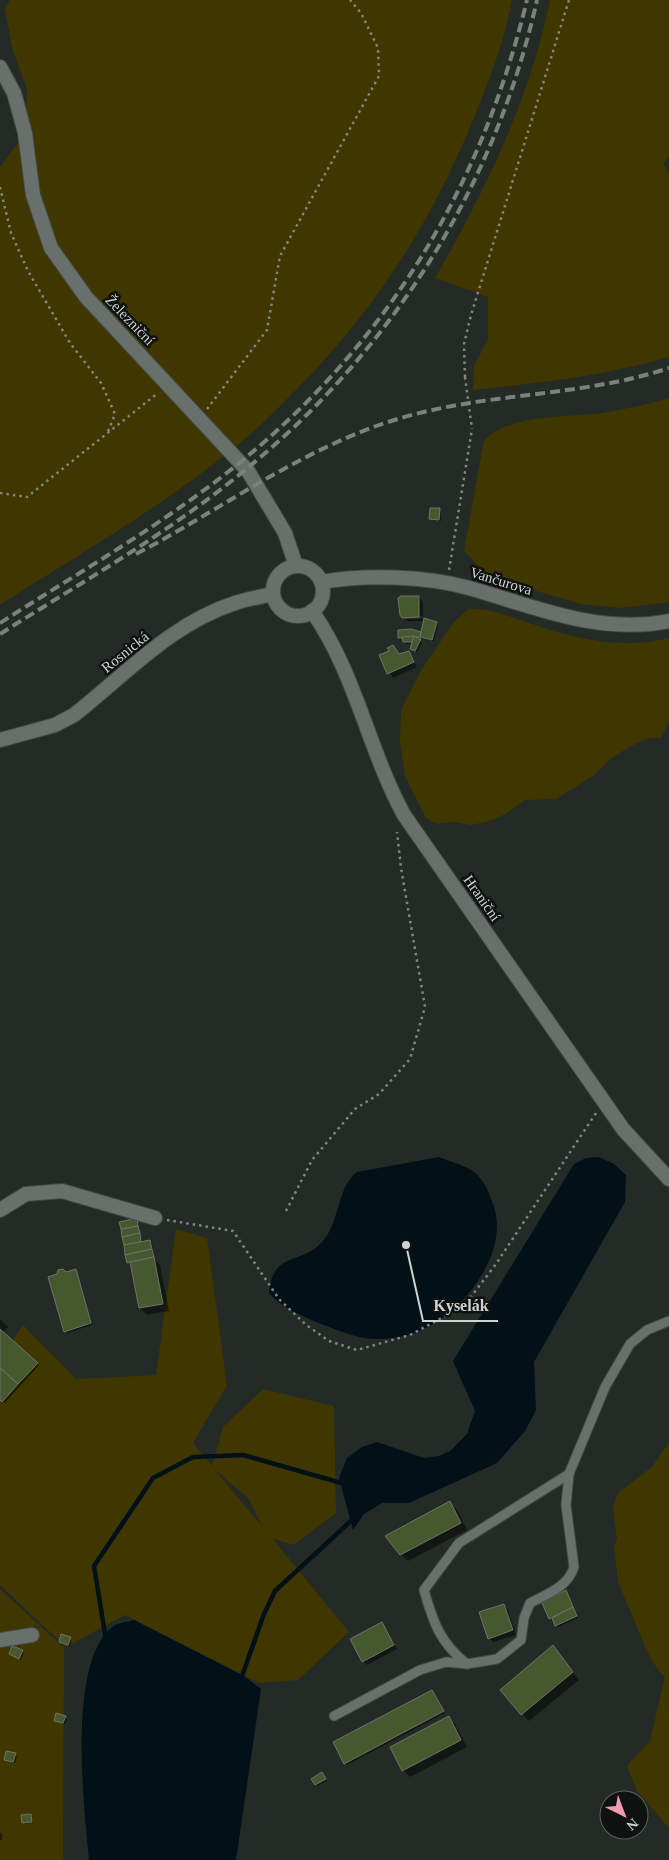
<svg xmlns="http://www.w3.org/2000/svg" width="669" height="1860" font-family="Georgia,serif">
	<rect width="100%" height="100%" fill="#242b27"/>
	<!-- green -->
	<g fill="#403600" fill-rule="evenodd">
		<path d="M10,0h502c-8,43 -24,84 -41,125 -41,99 -97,186 -173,263 -19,19 -38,39 -59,56 -74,61 -158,109 -239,161v-438l25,-34 2,-44 -15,-41 -7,-40z"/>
		<path d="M550,0h119v156l-6,8 6,9v184c-64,19 -130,26 -196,33l1,-24 14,-27v-42l-53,-19c50,-87 95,-179 115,-278z"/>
		<path d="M669,398v204l-48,6 -40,-4 -82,-24 -13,-6 -22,-23 20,-111c30,-27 80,-22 118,-27 23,-4 45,-8 67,-15z"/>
		<path d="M468,609c21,-2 45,9 64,15 43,15 92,26 137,14v83l-8,17h-13l-19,9 -21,14 -15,15 -37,23 -31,1 -19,14 -20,8 -16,3 -16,-3 -17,2 -11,-6 -21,-42 -5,-34 1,-32 19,-38 33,-49z"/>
		<path d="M176,1229l31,9 20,147 -34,58 19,23 11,-39 40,-38 71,17 2,107 -43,32 -21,-7 77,94 -51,48 -39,3 -134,-68 -59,32 -66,-62v-226l23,-34 53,54 80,-4zM214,1469l35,30 13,27z"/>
		<path d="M669,1442v386l-32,-37 -10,-25 23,-25 15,-64 -7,-7 -11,-19 -29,-69 -4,-35 3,-8 -4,-32 5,-14 34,-26z"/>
		<path d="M0,1589l64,59 -1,212h-63z"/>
	</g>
	<!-- water -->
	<g fill="#011117">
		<path d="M439,1157c11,5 26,8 35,15 9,7 14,18 18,29 19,45 -20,100 -59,123 -16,10 -39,16 -58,15 -18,0 -37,-9 -54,-15 -17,-7 -41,-17 -52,-31 4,-43 32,-27 54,-52 17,-20 14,-54 34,-69z"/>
		<path d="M599,1157l15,7 12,11 -1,27 -91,160 2,48 -11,21 -28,32 -88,40h-27l-18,11 -11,16 -14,-52 8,-20 15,-11 15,-5 47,16 15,-2 11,-5 17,-17 8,-23 -22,-50 121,-197 12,-6z"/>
		<path d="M134,1620l110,56 17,13 -25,171h-147c-5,-52 -22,-197 23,-233 5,-4 15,-5 22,-7z"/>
	</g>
	<!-- shadow -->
	<g fill="#0007">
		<path d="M440,509l1,12 -9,-1 -2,-1z"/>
		<path d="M419,597l4,5v14h-19z"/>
		<path d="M405,619h18v2h-15z"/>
		<path d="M436,623l2,2 -4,16 -16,-3 4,4 -5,10 -6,-3 2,-6 -7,1 -2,-5 -4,-2 11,-7 11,4z"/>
		<path d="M393,646l7,9 8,-2 9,14 -24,11 -12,-22 10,-4z"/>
		<path d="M137,1219l5,24 8,-2 2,2 3,17 5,5 9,46 -22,4 -7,-7 -9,-44 -3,-2z"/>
		<path d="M75,1270l17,55 -25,8 -18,-55z"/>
		<path d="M0,1319l8,8 -6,6 37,32 -34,38 -5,-5z"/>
		<path d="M450,1503l7,7 10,20 -59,31 -7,-7z"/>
		<path d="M567,1594l11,24 -20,9 -4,-8 -4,-1z"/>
		<path d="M503,1605l5,4 8,26 -23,7 -4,-4z"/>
		<path d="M382,1623l15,26 -30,16 -4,-4z"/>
		<path d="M70,1638l2,2 -2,6 -10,-4z"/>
		<path d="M553,1647l26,33 -50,41 -27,-31z"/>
		<path d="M22,1651l2,2 -3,7 -11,-6z"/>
		<path d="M433,1693l12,20 -98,52 -2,-2z"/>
		<path d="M65,1717l2,2 -2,5 -10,-4z"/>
		<path d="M449,1718l6,6 12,23 -57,30 -7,-7z"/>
		<path d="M15,1755l2,1 -2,7 -10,-3z"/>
		<path d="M323,1776l4,5 -9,5 -5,-6z"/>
		<path d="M31,1815l2,8 -8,1 -2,-2z"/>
		<path d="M0,1832l2,2v6h-2z"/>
	</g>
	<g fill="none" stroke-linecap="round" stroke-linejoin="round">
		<!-- stream -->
		<g stroke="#011117" stroke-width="4.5">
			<path d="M106,1640l-12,-74 59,-88 40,-21 50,-2 102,29"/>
			<path d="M241,1679l23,-65 11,-23 79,-73"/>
		</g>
	</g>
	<!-- building -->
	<g fill="#46592e" stroke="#6f736b">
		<path d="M430,508h10l-1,12 -10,-1z"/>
		<path d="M401,596h18v21l-17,1 -2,-3 -2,-17z"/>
		<path d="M424,618l13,4 -5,18 -12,-3z"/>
		<path d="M411,629l10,3 -1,5 -22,1v-8z"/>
		<path d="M414,636l-1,6h-10l-1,-5z"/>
		<path d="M414,636l7,3 -6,12 -5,-2z"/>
		<path d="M393,645l6,9 10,-3 5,11 -27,12 -8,-19 10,-4 -2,-3z"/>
		<path d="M137,1218l1,8 -17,3 -2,-7z"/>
		<path d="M138,1226l2,7 -18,4 -1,-8z"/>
		<path d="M140,1233l1,9 -17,3 -2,-8z"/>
		<path d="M150,1240l2,9 -27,6 -1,-10z"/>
		<path d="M152,1249l2,8 -27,6 -2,-8z"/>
		<path d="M154,1257l9,47 -24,4 -9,-46z"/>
		<path d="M63,1269l3,3 10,-3 15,54 -27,9 -16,-55 9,-3 1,-4z"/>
		<path d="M0,1329l38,34 -20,21 -18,-16z"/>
		<path d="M0,1368l18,16 -16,18 -2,-2z"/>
		<path d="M450,1501l11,22 -61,32 -15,-19z"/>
		<path d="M566,1590l7,17 -24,12 -7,-16z"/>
		<path d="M504,1604l9,26 -25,9 -9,-27z"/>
		<path d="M573,1607l4,9 -22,10 -3,-8z"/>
		<path d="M382,1622l12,23 -32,17 -12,-23z"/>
		<path d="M61,1634l10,3 -3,8 -9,-3z"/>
		<path d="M553,1645l20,27 -52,43 -21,-25z"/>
		<path d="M12,1646l11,4 -4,9 -10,-5z"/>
		<path d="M432,1690l12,21 -100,53 -11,-22z"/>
		<path d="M56,1713l10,3 -3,7 -9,-2z"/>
		<path d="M449,1716l12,24 -59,31 -12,-24z"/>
		<path d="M6,1751l10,2 -3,9 -9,-2z"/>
		<path d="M322,1772l4,7 -11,6 -4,-6z"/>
		<path d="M31,1814l1,8 -10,1 -1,-8z"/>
	</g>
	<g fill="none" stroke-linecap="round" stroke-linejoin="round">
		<defs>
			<g id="service">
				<path d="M467,1664c-27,-21 -34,-42 -43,-74l35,-47 110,-69"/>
				<path d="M334,1716l86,-46 26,-8 21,2 30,-5 24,-19 3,-22 6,-15c17,-9 38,-16 44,-36l-8,-62 3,-31 36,-87 25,-43 17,-14 22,-9"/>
			</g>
			<g id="minor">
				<path d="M0,1210l26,-16 36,-3 93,27"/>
				<path d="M0,1640l32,-5"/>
			</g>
			<g id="tertiary">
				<path d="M0,67l14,26 11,40 8,62 18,53 35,49 162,174 37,62 11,33"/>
				<circle cx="298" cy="591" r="25"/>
				<path d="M321,582c44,-8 105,-6 148,6 67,19 129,47 200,33"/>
				<path d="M312,611c44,63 56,138 92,204l219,314 46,50"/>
				<path d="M0,740l55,-15 19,-10c51,-40 98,-92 161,-112 12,-4 25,-6 38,-9"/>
			</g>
		</defs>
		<!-- service casing -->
		<use href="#service" stroke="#434945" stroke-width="11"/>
		<!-- minor casing -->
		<use href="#minor" stroke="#434945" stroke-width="16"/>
		<!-- tertiary casing -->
		<use href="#tertiary" stroke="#434945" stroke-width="16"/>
		<!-- path -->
		<g stroke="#818683" stroke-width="2.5" stroke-dasharray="2.5 4" stroke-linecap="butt">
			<path d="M0,187l11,46 17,38 42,72 31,40 14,31 -8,20"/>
			<path d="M465,377l-1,-33 7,-29 98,-315"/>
			<path d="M207,409l60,-79 13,-74 99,-180 -1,-28 -17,-35 -11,-13"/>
			<path d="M0,493l27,4 131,-104"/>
			<path d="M449,570l23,-141"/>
			<path d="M286,1211l26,-51 43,-51 24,-15 31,-35 15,-52 -24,-139 -4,-36"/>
			<path d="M167,1220l66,11 46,68 26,25 24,17 28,9 53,-15 54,-29 32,-42 100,-151"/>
		</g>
		<!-- service -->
		<use href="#service" stroke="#68706c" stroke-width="9"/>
		<!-- minor -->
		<use href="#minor" stroke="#68706c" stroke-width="14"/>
		<!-- tertiary -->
		<use href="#tertiary" stroke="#68706c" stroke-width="14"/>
		<!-- rail -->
		<g stroke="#7b817d" stroke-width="4" stroke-dasharray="10 5" stroke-linecap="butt">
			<path d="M136,554c88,-46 169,-108 265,-136 88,-26 181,-21 268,-50"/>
			<path d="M0,623c78,-50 160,-97 233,-155 152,-121 248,-279 294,-468"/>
			<path d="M0,634c87,-55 179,-107 257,-174 141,-118 240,-281 280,-460"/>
		</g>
		<!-- path-bridge -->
		<path stroke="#818683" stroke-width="2.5" stroke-dasharray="2.5 4" stroke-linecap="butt" d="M465,377l7,52"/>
	</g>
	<g text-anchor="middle" stroke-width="5" stroke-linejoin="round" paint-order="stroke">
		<!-- street labels -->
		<g font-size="15" fill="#cfd3d0" stroke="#0f1210">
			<text transform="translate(130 320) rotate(46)" y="5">Železniční</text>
			<text transform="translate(501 581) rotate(17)" y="5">Vančurova</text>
			<text transform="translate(125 652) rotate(-39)" y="5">Rosnická</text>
			<text transform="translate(482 898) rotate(55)" y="5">Hraniční</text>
		</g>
	</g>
	<!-- callouts -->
	<path fill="none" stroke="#cfd3d0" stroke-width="2" d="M406 1245L423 1321H498"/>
	<circle fill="#cfd3d0" stroke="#0f1210" stroke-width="2" cx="406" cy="1245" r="5"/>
	<g font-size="16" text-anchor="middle" font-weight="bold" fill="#cfd3d0" stroke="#0f1210" stroke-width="5" stroke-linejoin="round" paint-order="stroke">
		<text x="461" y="1311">Kyselák</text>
	</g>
	<!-- north arrow -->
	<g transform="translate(624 1815) rotate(138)"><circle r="24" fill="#0f1210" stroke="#5c5f5d"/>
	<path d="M0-4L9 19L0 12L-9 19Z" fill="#f29aae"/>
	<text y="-8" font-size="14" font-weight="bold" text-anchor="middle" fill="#cfd3d0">N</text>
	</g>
</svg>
